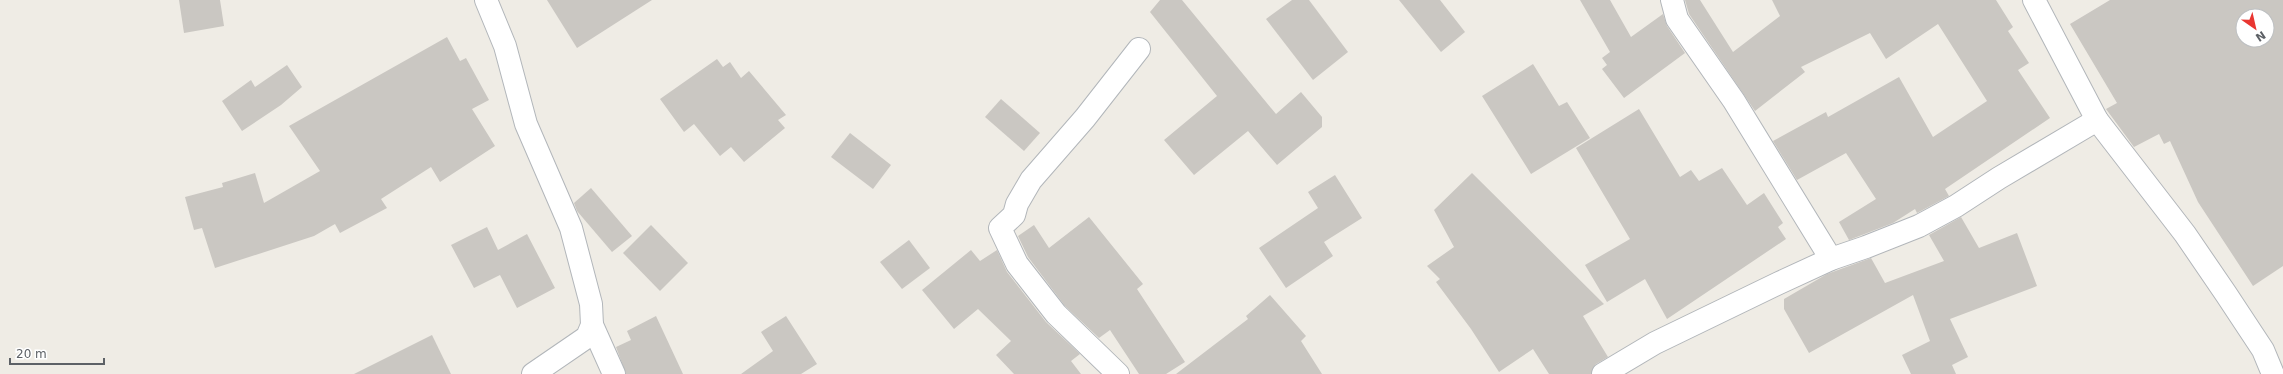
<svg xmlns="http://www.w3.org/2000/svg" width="2283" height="374" font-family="'DejaVu Sans',sans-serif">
	<rect width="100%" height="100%" fill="#efece5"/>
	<!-- building -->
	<g fill="#cac7c2" fill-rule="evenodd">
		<path d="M179,0h41l4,26 -40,7z"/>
		<path d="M547,0h105l-75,48z"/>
		<path d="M1160,0h22l94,114 25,-22 21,25v10l-45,38 -29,-34 -54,44 -30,-35 53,-44 -67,-84z"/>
		<path d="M1292,0h17l39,52 -35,28 -47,-61z"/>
		<path d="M1399,0h41l25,32 -24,20z"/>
		<path d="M1580,0h30l21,37 32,-23 4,12 18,27 -61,45 -22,-29 5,-4 -5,-7 8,-6z"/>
		<path d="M1685,0h15l33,52 47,-36 -8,-16h224l17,27 -5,4 21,32 -11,7 32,48 -105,71 4,7 -32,17 -2,-4 -22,14 -44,17 -10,-18 37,-23 -30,-46 -49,27 -24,-39 53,-29 2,5 71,-40 34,60 54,-36 -49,-77 -52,35 -16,-26 -69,34 4,5 -50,39 -66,-97z"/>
		<path d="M2110,0h173v266l-30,20 -55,-84 -28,-61 -6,3 -5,-10 -25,13 -28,-38 11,-6 -47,-79zM2243,16h24v24h-24z"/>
		<path d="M447,37l13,24 6,-3 23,42 -17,9 23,37 -55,36 -9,-15 -50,32 6,9 -47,25 -5,-9 -21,12 -99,32 -13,-40 -8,2 -9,-33 38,-10 -1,-4 33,-10 9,30 56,-32 -31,-45z"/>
		<path d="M717,59l6,8 7,-5 11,16 8,-7 37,44 -8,5 7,8 -41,34 -13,-15 -11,9 -26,-32 -10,8 -24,-33z"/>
		<path d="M1533,64l26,42 8,-4 23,36 -59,36 -49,-78z"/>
		<path d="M287,65l15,22 -21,18 -39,26 -20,-30 29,-21 4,7z"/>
		<path d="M1001,99l39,34 -16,18 -39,-34z"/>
		<path d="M1639,109l41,68 11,-7 8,11 23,-13 25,37 17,-12 19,30 -5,4 8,12 -119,80 -22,-40 -38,23 -22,-37 45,-26 -54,-91z"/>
		<path d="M850,133l41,32 -18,24 -42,-32z"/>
		<path d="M1472,173l132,131 -21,12 25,41 -12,7 -5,10h-42l-16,-25 -34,23 -28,-43 -35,-47 4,-3 -13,-13 27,-19 -20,-37z"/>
		<path d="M1335,175l27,43 -38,24 9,14 -47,32 -27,-40 59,-40 -10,-16z"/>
		<path d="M591,188l41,48 -20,16 -35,-41 -3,-8z"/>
		<path d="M1089,217l54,67 -6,5 48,73 -19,12h-27l-29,-44 -11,8 -34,-32 -37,-49 -10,-21 16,-11 15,23z"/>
		<path d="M1961,217l18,31 38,-15 20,53 -87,33 18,38 -16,8 4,9h-45l-9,-19 28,-14 -17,-46 -104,58 -25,-44v-10l43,-25 44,-16 14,25 59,-22 -15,-26z"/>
		<path d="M651,225l37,38 -28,28 -37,-38z"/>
		<path d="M487,227l11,23 29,-16 28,54 -38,20 -17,-33 -26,13 -23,-43z"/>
		<path d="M909,240l21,28 -28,21 -22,-27z"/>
		<path d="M971,250l9,11 17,-11 10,22 39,50 34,32 -9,7 10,13h-67l-18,-19 15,-14 -33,-32 -24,20 -32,-39z"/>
		<path d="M1270,295l36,41 -5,5 21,33h-146l72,-55 -2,-3z"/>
		<path d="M656,316l27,58h-57l-10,-27 15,-7 -4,-9z"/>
		<path d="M786,316l31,48 -16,10h-60l32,-23 -12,-19z"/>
		<path d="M432,335l19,39h-97z"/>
	</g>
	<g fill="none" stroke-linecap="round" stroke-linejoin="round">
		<defs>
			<g id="street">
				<path d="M486,0l19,46 21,78 45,104 20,76 1,21 -5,12 -54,37"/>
				<path d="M1672,0l5,19 57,82 97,158"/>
				<path d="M2034,0l63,120 88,114 41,60 37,56 10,24"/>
				<path d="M592,325l22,49"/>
				<path d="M1118,374l-62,-60 -39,-50 -17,-36 14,-13 3,-11 14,-24 54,-62 54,-69"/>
				<path d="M1603,374l52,-31 124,-60 52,-24 35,-12 53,-21 37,-20 43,-28 98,-58"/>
			</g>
		</defs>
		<!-- street casing -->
		<use href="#street" stroke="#b2b6ba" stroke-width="24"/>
		<!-- street -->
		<use href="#street" stroke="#fff" stroke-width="22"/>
	</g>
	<!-- north arrow -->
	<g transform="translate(2255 28) rotate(146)"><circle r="19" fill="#ffffff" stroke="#bec0c2"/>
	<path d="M0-3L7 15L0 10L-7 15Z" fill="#e93631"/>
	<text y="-6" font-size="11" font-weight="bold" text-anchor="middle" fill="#5d6166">N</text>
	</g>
	<!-- scale -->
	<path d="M10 358v6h94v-6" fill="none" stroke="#5d6166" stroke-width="2"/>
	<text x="16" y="358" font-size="12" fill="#5d6166" stroke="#ffffff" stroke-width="3" paint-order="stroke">20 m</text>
</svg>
